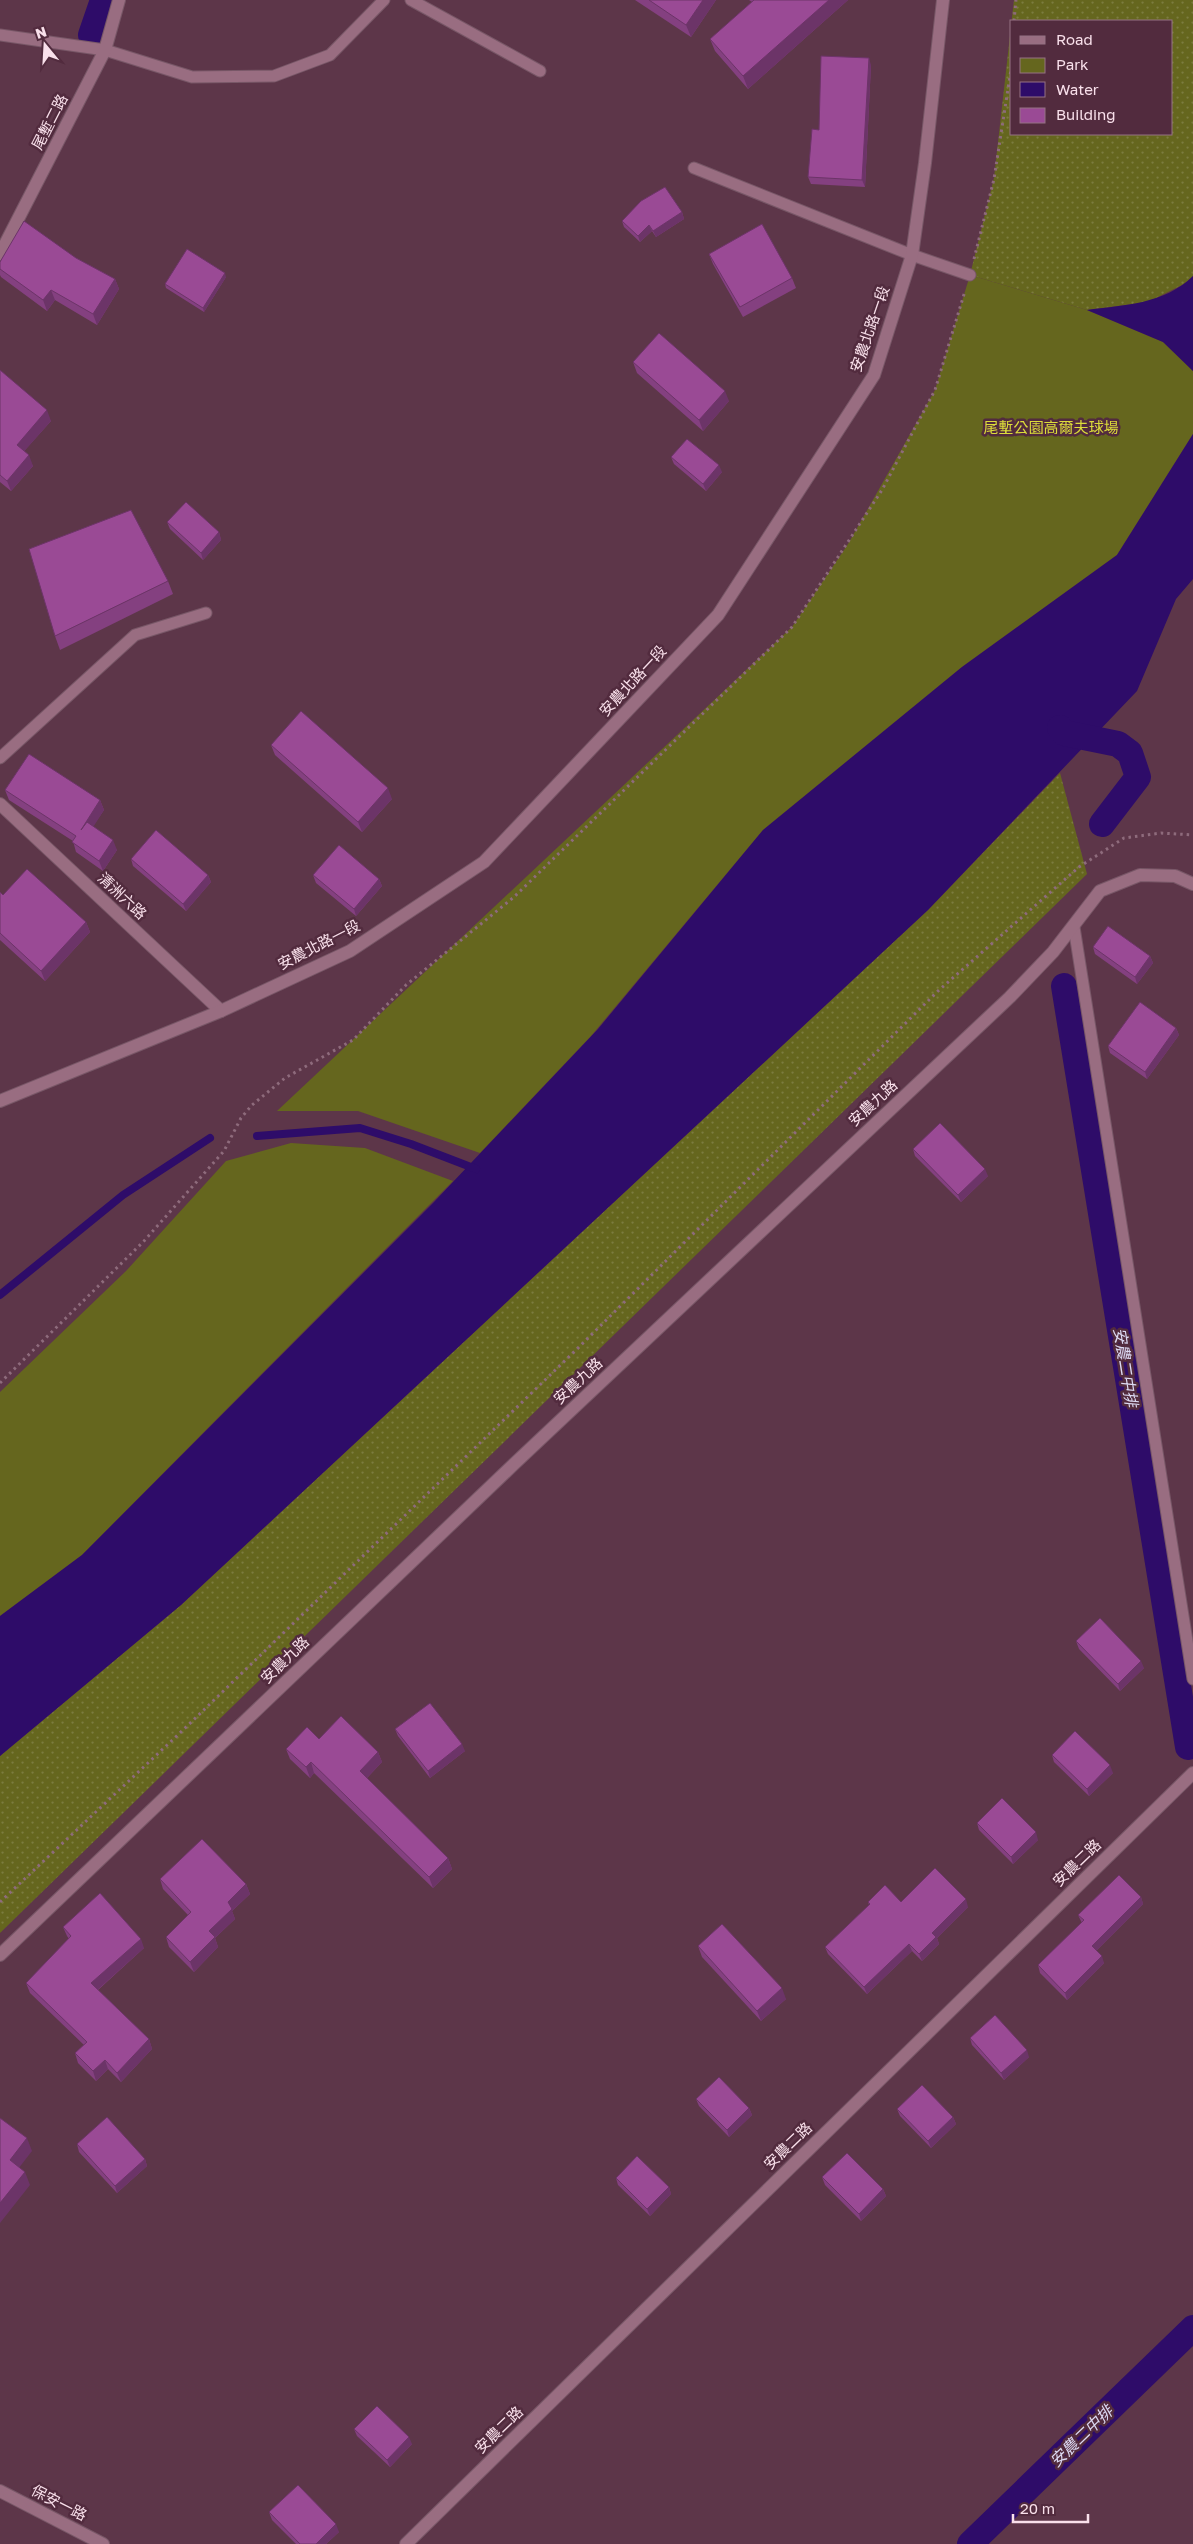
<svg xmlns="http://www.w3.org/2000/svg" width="1193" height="2544" font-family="'Golos Text','Noto Sans TC',sans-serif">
	<defs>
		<pattern id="grass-dots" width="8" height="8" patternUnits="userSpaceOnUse" patternTransform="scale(1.25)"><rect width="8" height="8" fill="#65661e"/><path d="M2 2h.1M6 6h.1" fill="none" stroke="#7c7c3f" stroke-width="1.8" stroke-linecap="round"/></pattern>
	</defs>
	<rect width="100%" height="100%" fill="#5d3649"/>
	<!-- grass -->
	<g fill="url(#grass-dots)" fill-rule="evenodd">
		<path d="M1014,0h179v276l-9,8 -36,18 -61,8 -117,-35 24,-97zM1012,21h160v113h-160z"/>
		<path d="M1060,773l27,101 -1087,1059v-177l181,-151 747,-695z"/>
	</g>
	<!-- green -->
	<g fill="#65661e">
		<path d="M970,275l117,35 76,32 30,29v63l-76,121 -155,112 -199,163 -172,206 -111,117 -122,-42h-81l515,-484 56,-83 87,-154z"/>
		<path d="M291,1143l74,5 88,33 -371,374 -82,61v-224l126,-121 100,-110z"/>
	</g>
	<!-- water -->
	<g fill="#2e0c69">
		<path d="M1193,276v95l-30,-29 -76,-32c37,-5 78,-6 106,-34z"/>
		<path d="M1193,434v145l-17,20 -39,92 -209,219 -747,695 -181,151v-140l82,-61 352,-353 164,-173 165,-199 199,-163 155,-112z"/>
	</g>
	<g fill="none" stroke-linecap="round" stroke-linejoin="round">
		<!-- stream -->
		<g stroke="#2e0c69" stroke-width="8">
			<path d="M257,1136l103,-8 51,16 65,25"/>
			<path d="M0,1295l123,-100 87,-57"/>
		</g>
		<!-- canal -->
		<g stroke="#2e0c69" stroke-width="26">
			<path d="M91,35l12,-35"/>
			<path d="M1060,728l4,5 54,11 12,9 8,24 -36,47"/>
			<path d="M1064,986l124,761"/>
			<path d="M970,2544l223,-216"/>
		</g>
		<defs>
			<g id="lane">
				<path d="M411,0l129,71"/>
				<path d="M0,35l105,15 87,27 82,-1 56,-21 54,-55"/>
				<path d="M694,168l218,87 58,20"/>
				<path d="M0,758l135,-123 71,-22"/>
				<path d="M1074,927l119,752"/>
			</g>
			<g id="street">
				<path d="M0,254l105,-204 14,-50"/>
				<path d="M0,804l221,207"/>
				<path d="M0,1101l221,-90 129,-60 134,-89 234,-247 156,-240 38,-120 13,-92 18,-163"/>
				<path d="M0,1955l514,-491 496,-467 43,-45 47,-61 40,-16 35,1 18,8"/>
				<path d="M0,2491l103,53"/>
				<path d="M406,2544l787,-771"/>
			</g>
		</defs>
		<!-- lane casing -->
		<use href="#lane" stroke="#785767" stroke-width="13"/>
		<!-- street casing -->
		<use href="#street" stroke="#785767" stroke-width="14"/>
		<!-- path -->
		<g stroke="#8e6b7c" stroke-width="3" stroke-dasharray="2.5 4" stroke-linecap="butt">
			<path d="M1014,21l2,-21"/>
			<path d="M974,259l20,-80 18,-116"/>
			<path d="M0,1383l144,-142 80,-90 17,-33 11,-13 33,-27 68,-38 53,-55 108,-88 278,-270 90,-137 53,-100 30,-99"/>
			<path d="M0,1902l182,-171 394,-381 362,-359 141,-124 45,-29 37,-5 32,2"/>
		</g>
		<!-- lane -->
		<use href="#lane" stroke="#996d81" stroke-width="11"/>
		<!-- street -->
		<use href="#street" stroke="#996d81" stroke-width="12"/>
	</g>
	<!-- wall -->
	<g fill="#844080">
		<path d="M635,0h81l-25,37z"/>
		<path d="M749,0h99l-100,89 -33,-38 -5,-12 42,-37z"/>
		<path d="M871,65l-6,122 -54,-3 -3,-7 11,-47z"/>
		<path d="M682,212l2,7 -28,18 -4,-6 -12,11 -16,-15 -2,-6z"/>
		<path d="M709,254l83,24 4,10 -53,29 -30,-53z"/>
		<path d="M76,258l39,21 4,10 -22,36 -42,-25 -8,11 -46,-34 -1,-2v-13z"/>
		<path d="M226,277l-22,35 -38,-24 -1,-4z"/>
		<path d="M633,362l96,39 -26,30 -66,-58z"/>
		<path d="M0,370l51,51 -27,30 9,15 -22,25 -11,-9z"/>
		<path d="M671,457l51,15 -16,19 -32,-27z"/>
		<path d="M167,522l52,10 2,8 -18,20 -33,-31z"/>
		<path d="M168,581l5,13 -113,56 -5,-14z"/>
		<path d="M271,745l121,54 -30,33 -87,-77z"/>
		<path d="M5,790l95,10 4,10 -11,16 24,24 -14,21 -27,-19 -3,-11 -64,-41z"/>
		<path d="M131,859l77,16 3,7 -25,29 -53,-45z"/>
		<path d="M313,875l66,4 3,7 -26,30 -40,-33z"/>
		<path d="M0,892l3,3 83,27 4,10 -45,49 -45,-41z"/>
		<path d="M1093,947l57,9 3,7 -16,21 -42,-30z"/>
		<path d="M1176,1028l3,7 -32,44 -37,-26 -2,-7z"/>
		<path d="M913,1149l75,27 -27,26 -46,-46z"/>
		<path d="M1076,1641l68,27 -24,23 -41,-42z"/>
		<path d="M395,1729l70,22 -35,27 -32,-42z"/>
		<path d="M319,1739l59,13 4,10 -15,16 81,80 4,11 -19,19 -119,-115 -4,5 -20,-19 -4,-10z"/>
		<path d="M1052,1755l61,18 -24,23 -35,-34z"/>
		<path d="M977,1823l61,17 -25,24 -34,-34z"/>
		<path d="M160,1879l86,5 4,10 -18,17 3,8 -20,19 3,9 -24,25 -25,-25 -3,-10 22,-22 -25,-26z"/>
		<path d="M1141,1897l2,7 -47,47 8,12 -37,37 -27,-27 -2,-8 44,-42 -4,-8z"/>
		<path d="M868,1902h33l67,5 -31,31 2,6 -17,17 -10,-10 -45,43 -39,-40 -3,-7 44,-42z"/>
		<path d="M63,1927l81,21 -46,42 51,49 3,10 -31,33 -13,-13 -12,12 -18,-18 -3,-10 9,-8 -54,-52 -4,-10 43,-44 -2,-3z"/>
		<path d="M698,1946l88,53 -25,22 -59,-64z"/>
		<path d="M970,2038l59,19 -25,23 -32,-35z"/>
		<path d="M696,2099l53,9 3,7 -23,22 -30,-31z"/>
		<path d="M897,2109l56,8 3,7 -25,24 -31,-32z"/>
		<path d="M77,2144l68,15 2,7 -30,27 -38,-41z"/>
		<path d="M822,2177l61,12 3,7 -25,25 -36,-36z"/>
		<path d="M616,2178l53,9 2,7 -21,22 -32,-31z"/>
		<path d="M354,2429l58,15 -22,23 -33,-31z"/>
		<path d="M269,2512l70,20 -13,12h-30l-24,-24z"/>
	</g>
	<!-- shaded-wall -->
	<g fill="#6c3468">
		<path d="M703,0h13l-25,37 -5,-12z"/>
		<path d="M829,0h19l-100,89 -5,-13z"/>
		<path d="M869,58l2,7 -6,122 -3,-7z"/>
		<path d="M682,212l2,7 -28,18 -3,-6z"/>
		<path d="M649,225l3,6 -12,11 -2,-6z"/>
		<path d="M225,273l1,4 -22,35 -1,-4z"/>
		<path d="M115,279l4,10 -22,36 -4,-11z"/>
		<path d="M51,290l4,10 -8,11 -4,-11z"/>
		<path d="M725,391l4,10 -26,30 -4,-11z"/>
		<path d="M47,410l4,11 -31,35 -3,-11z"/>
		<path d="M29,455l4,11 -22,25 -4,-10z"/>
		<path d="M719,465l3,7 -16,19 -3,-7z"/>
		<path d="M219,532l2,8 -18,20 -2,-7z"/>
		<path d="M388,788l4,11 -30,33 -4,-10z"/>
		<path d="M100,800l4,10 -19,30 -4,-10z"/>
		<path d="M113,840l4,10 -14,21 -4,-10z"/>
		<path d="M208,875l3,7 -25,29 -3,-7z"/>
		<path d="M379,879l3,7 -26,30 -2,-7z"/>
		<path d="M86,922l4,10 -45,49 -4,-10z"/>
		<path d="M1150,956l3,7 -16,21 -2,-7z"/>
		<path d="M1176,1028l3,7 -32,44 -2,-7z"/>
		<path d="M985,1169l3,7 -27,26 -3,-7z"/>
		<path d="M1141,1661l3,7 -24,23 -2,-7z"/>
		<path d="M462,1744l3,7 -35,27 -2,-7z"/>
		<path d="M378,1752l4,10 -18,19 -4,-10z"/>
		<path d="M311,1762l3,11 -4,5 -4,-11z"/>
		<path d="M1110,1765l3,8 -24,23 -2,-7z"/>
		<path d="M1036,1832l2,8 -25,24 -2,-7z"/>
		<path d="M448,1858l4,11 -19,19 -4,-11z"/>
		<path d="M246,1884l4,10 -18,17 3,8 -20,19 3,9 -24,25 -4,-10 19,-31 19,-29z"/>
		<path d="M1141,1897l2,7 -49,49 -2,-7z"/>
		<path d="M966,1899l2,8 -31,31 2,6 -17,17 -3,-7 13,-21z"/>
		<path d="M141,1939l3,9 -50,45 -3,-10z"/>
		<path d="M909,1944l3,7 -45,43 -3,-7z"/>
		<path d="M1102,1956l2,7 -37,37 -2,-7z"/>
		<path d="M782,1988l4,11 -25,22 -4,-10z"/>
		<path d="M149,2039l3,10 -31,33 -4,-9z"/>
		<path d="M1027,2050l2,7 -25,23 -3,-7z"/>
		<path d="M105,2060l3,9 -12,12 -3,-10z"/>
		<path d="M749,2108l3,7 -23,22 -2,-7z"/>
		<path d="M953,2117l3,7 -25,24 -3,-7z"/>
		<path d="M27,2138l5,13 -17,22 -5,-13z"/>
		<path d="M145,2159l2,7 -30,27 -2,-7z"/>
		<path d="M25,2172l5,13 -30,38v-20z"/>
		<path d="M669,2187l2,7 -21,22 -3,-7z"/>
		<path d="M883,2189l3,7 -25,25 -2,-7z"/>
		<path d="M409,2437l3,7 -22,23 -3,-7z"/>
		<path d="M336,2524l3,8 -13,12h-10z"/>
	</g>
	<!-- building -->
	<g fill="#9a4a95" stroke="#6c3468">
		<path d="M649,0h54l-17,25z"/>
		<path d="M754,0h75l-86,76 -33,-37z"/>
		<path d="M821,56l48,2 -7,122 -54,-3 4,-48 7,1z"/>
		<path d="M665,187l17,25 -29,19 -4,-6 -11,11 -16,-15 19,-20z"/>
		<path d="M24,221l52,37 39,21 -22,35 -42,-24 -8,10 -43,-31v-7z"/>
		<path d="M762,224l30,54 -52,29 -31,-53z"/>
		<path d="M187,249l38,24 -22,35 -38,-24z"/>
		<path d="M659,333l66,58 -26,29 -66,-58z"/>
		<path d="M0,370l47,40 -30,35 12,10 -22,26 -7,-6z"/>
		<path d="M687,439l32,26 -16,19 -32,-27z"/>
		<path d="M186,502l33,30 -18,21 -34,-31z"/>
		<path d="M131,510l37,71 -113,55 -26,-87z"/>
		<path d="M301,711l87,77 -30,34 -87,-77z"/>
		<path d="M29,754l71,46 -19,30 6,-8 26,18 -14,21 -27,-19 4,-6 -71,-46z"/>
		<path d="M156,830l52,45 -25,29 -52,-45z"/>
		<path d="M339,845l40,34 -25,30 -41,-34z"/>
		<path d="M27,869l59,53 -45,49 -41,-38v-41l3,3z"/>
		<path d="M1108,926l42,30 -15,21 -42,-30z"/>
		<path d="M1140,1002l36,26 -31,44 -37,-26z"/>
		<path d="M940,1123l45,46 -27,26 -45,-46z"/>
		<path d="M1100,1618l41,43 -23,23 -42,-43z"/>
		<path d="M430,1703l32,41 -34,27 -33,-42z"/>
		<path d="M341,1716l37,36 -18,19 88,87 -19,19 -118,-115 -5,5 -20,-18 21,-22 12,12z"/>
		<path d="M1075,1731l35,34 -23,24 -35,-34z"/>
		<path d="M1002,1798l34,34 -25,25 -34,-34z"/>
		<path d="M202,1839l44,45 -18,18 4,7 -23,22 6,6 -25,25 -24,-25 25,-25 -31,-33z"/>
		<path d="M935,1868l31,31 -34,34 4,4 -17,17 -10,-10 -45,43 -39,-40 45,-43 -2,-2 17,-17 16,17z"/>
		<path d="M1119,1875l22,22 -49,49 10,10 -37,37 -27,-28 46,-45 -6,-5z"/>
		<path d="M100,1893l41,46 -50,44 58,56 -32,34 -12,-13 -12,11 -18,-18 12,-11 -61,-59 45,-47 -8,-9z"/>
		<path d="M722,1924l60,64 -25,23 -59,-65z"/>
		<path d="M995,2015l32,35 -26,23 -31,-35z"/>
		<path d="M719,2077l30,31 -22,22 -31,-31z"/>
		<path d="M922,2085l31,32 -25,24 -31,-32z"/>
		<path d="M107,2117l38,42 -30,27 -38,-42z"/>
		<path d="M0,2118l27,20 -17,22 15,12 -25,31z"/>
		<path d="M847,2153l36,36 -24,25 -37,-37z"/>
		<path d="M637,2156l32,31 -22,22 -31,-31z"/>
		<path d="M377,2406l32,31 -22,23 -33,-31z"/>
		<path d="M298,2485l38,39 -20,20h-16l-31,-32z"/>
	</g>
	<g text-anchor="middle" stroke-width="5" stroke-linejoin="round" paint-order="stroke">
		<!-- street labels -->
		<g font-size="15" fill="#f9e0eb" stroke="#522b3e">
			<text transform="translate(50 122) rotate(-63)" y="5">尾塹二路</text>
			<text transform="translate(870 329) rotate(-71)" y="5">安農北路一段</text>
			<text transform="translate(633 681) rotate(-47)" y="5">安農北路一段</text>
			<text transform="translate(122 896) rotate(43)" y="5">清洲六路</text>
			<text transform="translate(319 945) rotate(-27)" y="5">安農北路一段</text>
			<text transform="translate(873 1103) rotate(-43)" y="5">安農九路</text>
			<text transform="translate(578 1381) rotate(-43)" y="5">安農九路</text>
			<text transform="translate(285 1660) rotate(-44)" y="5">安農九路</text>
			<text transform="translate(1077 1863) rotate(-44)" y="5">安農二路</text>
			<text transform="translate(788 2146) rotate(-44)" y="5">安農二路</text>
			<text transform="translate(499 2430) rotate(-44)" y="5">安農二路</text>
			<text transform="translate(59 2503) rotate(27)" y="5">保安一路</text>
		</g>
		<!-- park labels -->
		<g font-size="15" fill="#dcdd3a" stroke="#522b3e">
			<text x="1051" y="433">尾塹公園高爾夫球場</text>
		</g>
		<!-- water labels -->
		<g font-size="16" font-style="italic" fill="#dcd9f3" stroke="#522b3e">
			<text transform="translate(1126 1367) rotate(81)" y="6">安農二中排</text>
			<text transform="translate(1081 2436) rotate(-44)" y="6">安農二中排</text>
		</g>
	</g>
	<!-- legend -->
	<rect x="1010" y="20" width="162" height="115" fill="#522b3e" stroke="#957383"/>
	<rect x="1020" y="36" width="25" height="8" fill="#996d81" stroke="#957383"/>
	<text x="1056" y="45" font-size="15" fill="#f9e0eb">Road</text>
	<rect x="1020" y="58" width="25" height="15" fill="#65661e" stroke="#957383"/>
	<text x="1056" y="70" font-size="15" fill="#f9e0eb">Park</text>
	<rect x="1020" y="82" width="25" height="15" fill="#2e0c69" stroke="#957383"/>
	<text x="1056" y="95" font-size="15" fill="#f9e0eb">Water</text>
	<rect x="1020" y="108" width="25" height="15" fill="#9a4a95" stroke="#957383"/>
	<text x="1056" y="120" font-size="15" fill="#f9e0eb">Building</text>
	<!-- north arrow -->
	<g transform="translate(45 45) rotate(342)" stroke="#522b3e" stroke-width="4" paint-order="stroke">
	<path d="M0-4L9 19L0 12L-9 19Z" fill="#f9e0eb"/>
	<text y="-8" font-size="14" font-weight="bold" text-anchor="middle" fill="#f9e0eb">N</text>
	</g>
	<!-- scale -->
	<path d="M1013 2514v8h75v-8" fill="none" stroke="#f9e0eb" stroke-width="2.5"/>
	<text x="1020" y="2514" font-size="15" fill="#f9e0eb" stroke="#522b3e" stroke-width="4" paint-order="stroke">20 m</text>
</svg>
